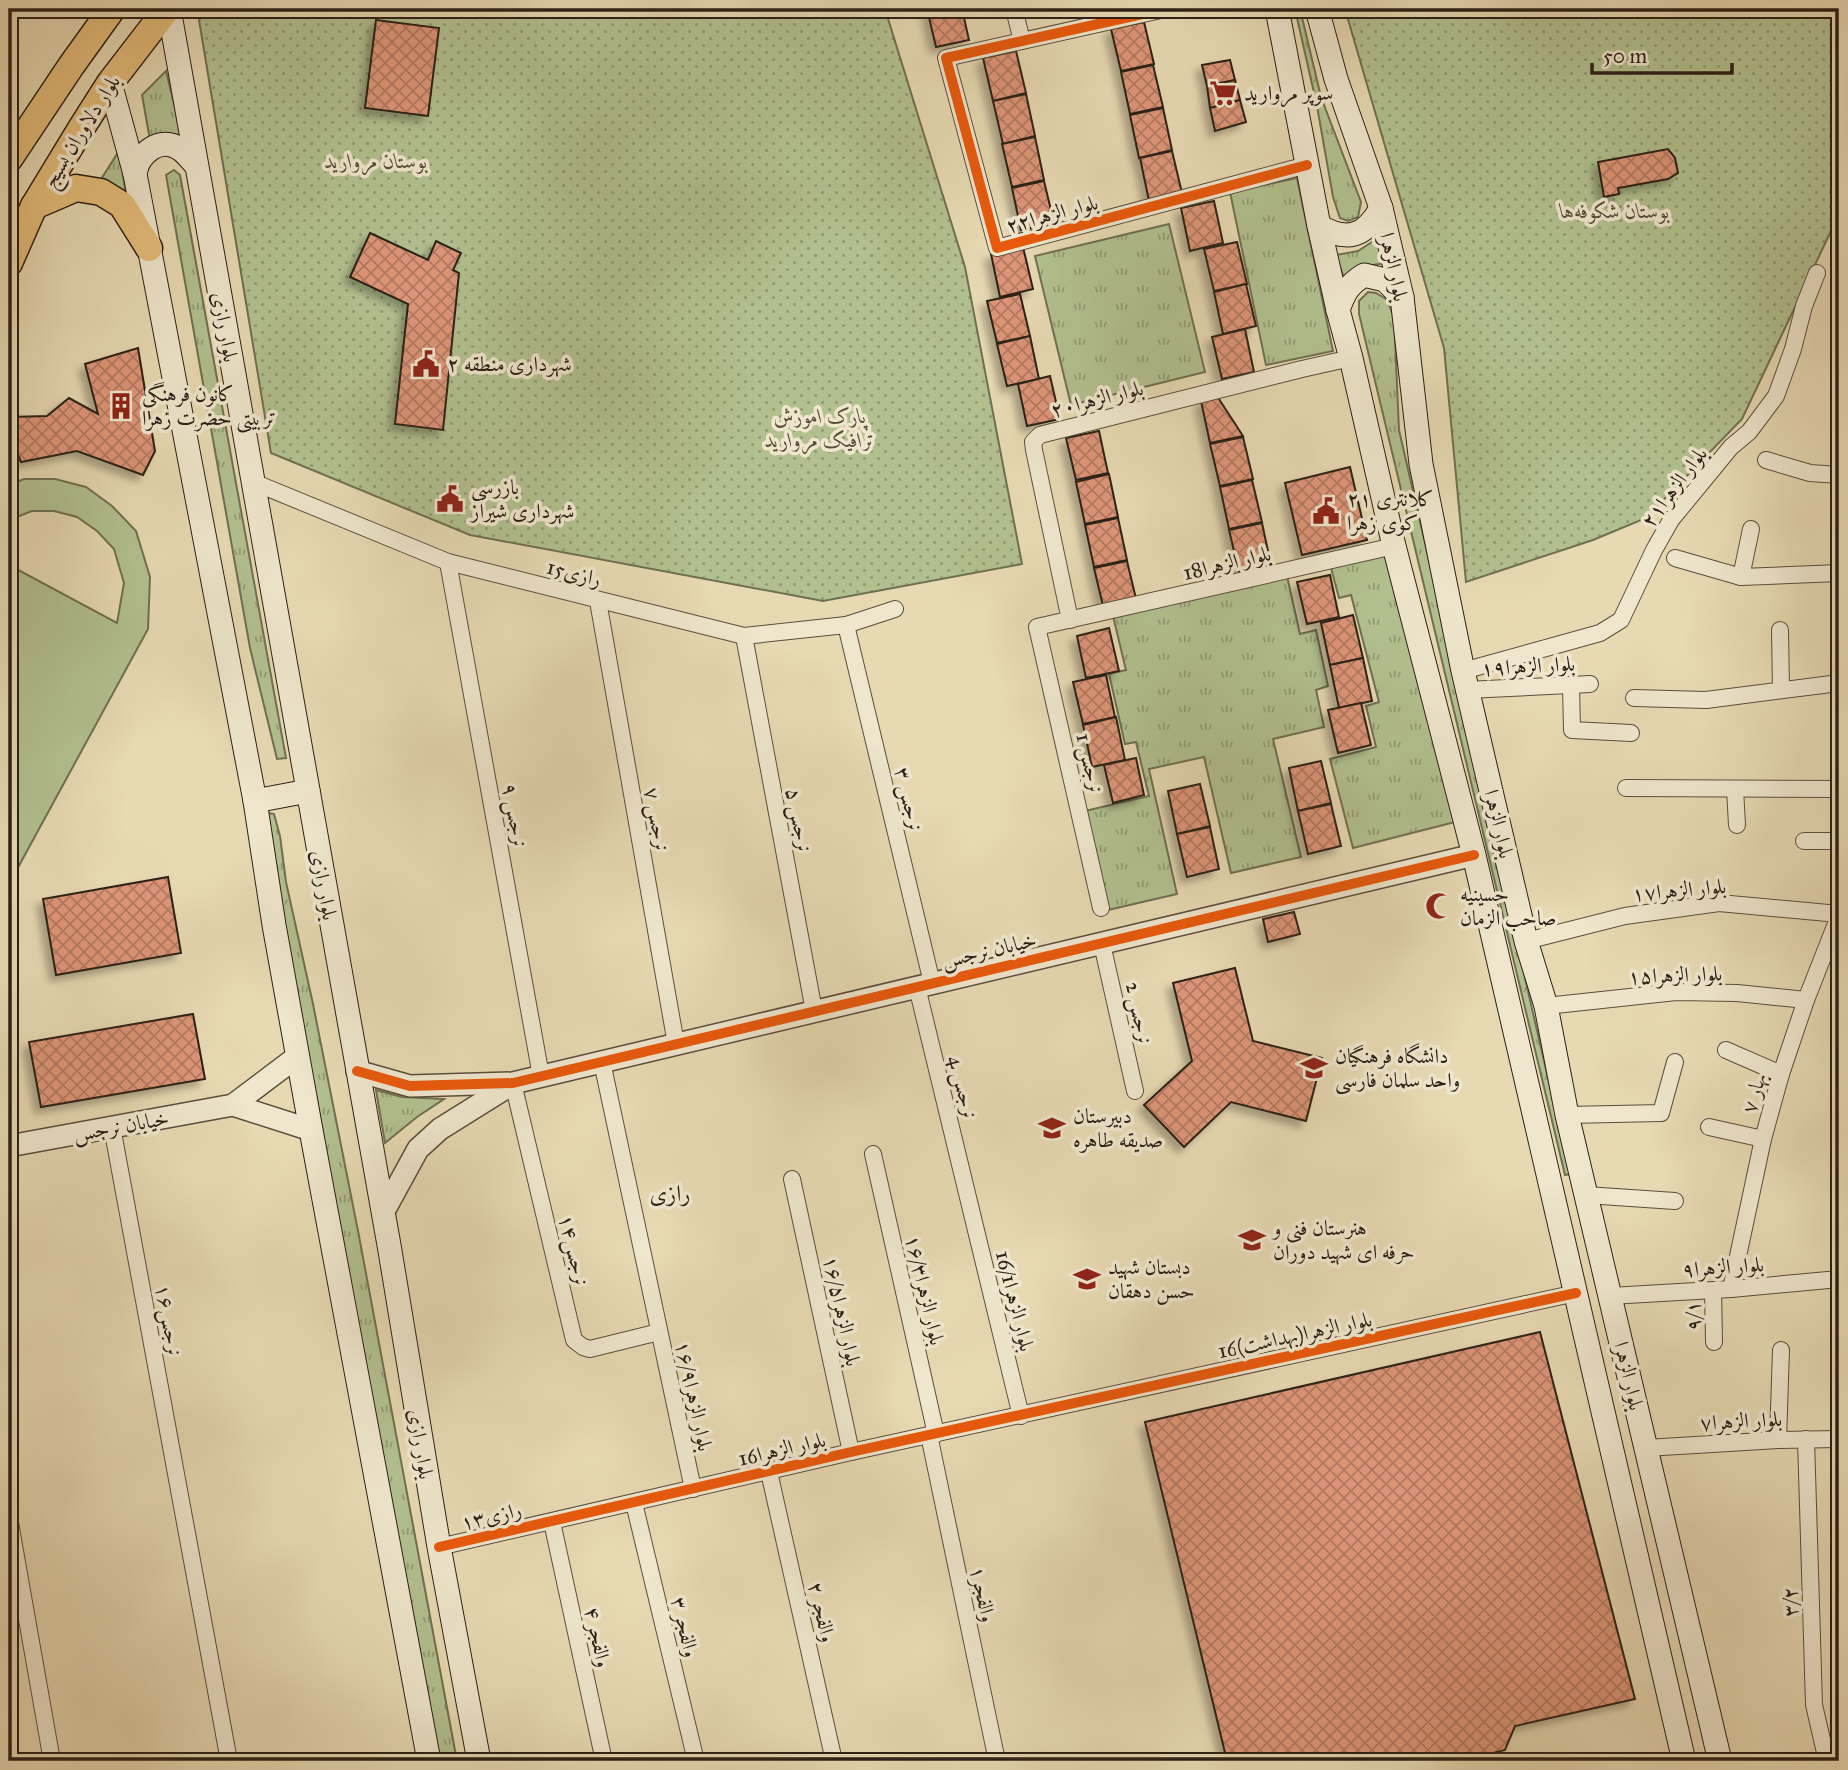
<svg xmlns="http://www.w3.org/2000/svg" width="1848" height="1770" font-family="'IM FELL Great Primer',Amiri,serif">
	<defs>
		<pattern id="grass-tufts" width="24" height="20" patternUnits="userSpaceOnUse" patternTransform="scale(1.75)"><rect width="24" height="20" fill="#b2c08f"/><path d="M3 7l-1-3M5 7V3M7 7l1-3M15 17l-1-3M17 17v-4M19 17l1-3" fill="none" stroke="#919c74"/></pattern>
		<pattern id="park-dots" width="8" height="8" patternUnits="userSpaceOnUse" patternTransform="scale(1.75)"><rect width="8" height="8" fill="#b2c08f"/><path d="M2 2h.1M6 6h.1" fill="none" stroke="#919c74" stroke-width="1.8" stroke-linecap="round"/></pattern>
		<pattern id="building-cross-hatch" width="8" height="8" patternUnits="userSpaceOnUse" patternTransform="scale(1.75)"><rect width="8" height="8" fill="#dd9577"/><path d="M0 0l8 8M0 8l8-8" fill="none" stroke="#b37961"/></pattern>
		<filter id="shadow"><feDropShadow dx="-6" dy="6" stdDeviation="3.5" flood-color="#0004"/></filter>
	</defs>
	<rect width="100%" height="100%" fill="#e7d9b2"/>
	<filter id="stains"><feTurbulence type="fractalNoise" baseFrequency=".00286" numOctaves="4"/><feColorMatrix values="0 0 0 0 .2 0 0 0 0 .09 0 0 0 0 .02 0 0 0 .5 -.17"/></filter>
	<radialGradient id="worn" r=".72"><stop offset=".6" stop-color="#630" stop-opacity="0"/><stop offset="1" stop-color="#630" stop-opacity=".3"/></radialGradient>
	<!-- grass -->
	<g fill="url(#grass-tufts)" stroke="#6f7052" stroke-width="2">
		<path d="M1295,9h5l21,88 40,105 -3,15 -10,4 -8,-3 -7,-21 -16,-91z"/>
		<path d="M166,71l17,69h-33l-8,-45z"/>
		<path d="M119,151l7,43 -28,-10z"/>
		<path d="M174,170l6,5 106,583 -9,1 -27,-111 -84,-473z"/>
		<path d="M1297,178l36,173 -67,14 -36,-173z"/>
		<path d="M1169,224l36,148 -134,33 -36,-149z"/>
		<path d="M1381,236l7,27 -24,3 -20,12 -8,-23 22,-4z"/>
		<path d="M1368,292l8,1 10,6 8,17 5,114 171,744 -5,1 -206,-861v-13z"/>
		<path d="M1388,553l71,268 -106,27 -23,-89 46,-12 -10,-41 13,-4 -28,-107 -12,3 -8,-30z"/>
		<path d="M1287,576l13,58 16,-4 12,56 -12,4 8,37 -51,12 28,118 -70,16 -27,-116 -55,12 28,125 -69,16 -23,-99 64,-15 -13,-54 -11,2 -16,-70 17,-4 -13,-54z"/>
		<path d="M264,812l10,2 6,22 6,46 27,122 46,232 98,525h-19z"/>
		<path d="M376,1090l26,7 42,2 -27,18 -32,26z"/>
	</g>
	<!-- park -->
	<g fill="url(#park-dots)" stroke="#6f7052" stroke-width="2">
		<path d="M208,9h677l80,258 57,297 -199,37 -353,-66 -199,-82 -72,-433z"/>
		<path d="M1345,9h494v205l-97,205 -96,99 -53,22 -127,42 -22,-234z"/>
	</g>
	<!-- pitch -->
	<path fill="#b2c08f" stroke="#6f7052" stroke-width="2" d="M24,479h31l31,8 26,19 24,25 14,46 -2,52 -139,255v-319l108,58 7,-40 -10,-34 -17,-18 -20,-14 -23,-6h-22l-23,9v-35z"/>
	<!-- building -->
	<g fill="url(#building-cross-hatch)" stroke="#2c2016" stroke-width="2" filter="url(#shadow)">
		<path d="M927,9h35l7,31 -33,7z"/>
		<path d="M376,20l63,8 -11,88 -63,-8z"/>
		<path d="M1144,22l10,42 -33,7 -10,-42z"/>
		<path d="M1016,51l10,42 -33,8 -10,-43z"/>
		<path d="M1230,60l5,20 -28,6 -5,-21z"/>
		<path d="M1153,65l10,42 -33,7 -9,-42z"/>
		<path d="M1235,80l5,20 -30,8 -3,-22z"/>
		<path d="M1026,94l9,42 -32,8 -10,-43z"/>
		<path d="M1240,100l6,22 -31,9 -5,-23z"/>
		<path d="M1163,108l9,42 -33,8 -9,-43z"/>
		<path d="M1035,137l9,43 -32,7 -10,-43z"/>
		<path d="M1668,149l7,9 3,15 -10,6 -50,9 1,6 -15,3 -6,-35z"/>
		<path d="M1172,151l10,42 -33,8 -9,-43z"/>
		<path d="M1044,181l10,42 -33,7 -9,-42z"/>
		<path d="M1214,201l9,42 -33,8 -9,-43z"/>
		<path d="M370,233l58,27 8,-19 25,12 -8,17 6,3 -16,157 -48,-6 13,-120 -58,-27z"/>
		<path d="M1237,242l10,42 -33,7 -10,-42z"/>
		<path d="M1023,247l10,42 -33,8 -9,-43z"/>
		<path d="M1246,284l10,42 -33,8 -9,-42z"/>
		<path d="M1020,294l10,42 -33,7 -10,-42z"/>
		<path d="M1245,329l9,43 -32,7 -10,-42z"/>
		<path d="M1030,336l9,43 -32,7 -10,-42z"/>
		<path d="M138,348l17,103 -12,24 -66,-24 -56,11 -12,-28v-17l38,-1 22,-18 29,16 -13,-50z"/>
		<path d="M1050,376l10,43 -33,7 -9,-42z"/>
		<path d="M1217,396l26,40 -33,7 -9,-42z"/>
		<path d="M1099,431l9,42 -32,7 -10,-42z"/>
		<path d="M1243,437l10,42 -33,7 -10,-42z"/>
		<path d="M1350,467l17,73 -65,15 -17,-72z"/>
		<path d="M1109,474l9,43 -33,7 -9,-42z"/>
		<path d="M1252,480l10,42 -33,7 -9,-42z"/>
		<path d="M1118,518l9,42 -33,7 -9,-42z"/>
		<path d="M1262,523l9,42 -32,7 -10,-42z"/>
		<path d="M1127,561l10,42 -33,7 -10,-42z"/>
		<path d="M1330,575l9,42 -32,7 -10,-42z"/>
		<path d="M1353,615l10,43 -33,7 -9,-42z"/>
		<path d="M1109,628l10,43 -33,7 -9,-42z"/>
		<path d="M1363,658l9,43 -33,7 -9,-43z"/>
		<path d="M1106,675l9,42 -32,7 -10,-42z"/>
		<path d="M1361,703l10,42 -33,8 -10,-43z"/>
		<path d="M1116,717l9,43 -33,7 -9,-42z"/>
		<path d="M1136,758l8,37 -31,8 -9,-38z"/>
		<path d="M1321,761l10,42 -33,8 -9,-43z"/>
		<path d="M1200,784l10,42 -33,8 -9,-43z"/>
		<path d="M1331,804l10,42 -33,8 -10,-43z"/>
		<path d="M1210,827l9,42 -32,8 -10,-43z"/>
		<path d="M168,877l13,76 -125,22 -13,-76z"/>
		<path d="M1294,912l6,22 -32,8 -5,-23z"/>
		<path d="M1235,968l18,73 69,17 -16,63 -75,-19 -47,45 -40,-42 48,-44 -19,-78z"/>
		<path d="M193,1014l12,65 -164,28 -12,-65z"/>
		<path d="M1540,1332l95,367 -120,27 -10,24 -43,11h-235l-82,-339z"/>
	</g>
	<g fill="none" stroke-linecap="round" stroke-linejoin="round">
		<defs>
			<g id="minor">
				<path d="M1014,9l8,32"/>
				<path d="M1165,9l-219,49 51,190 310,-83"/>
				<path d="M1766,460l44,13 29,2"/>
				<path d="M253,482l195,80 296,74 102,-11 49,-16"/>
				<path d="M1675,558l66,19 98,-4"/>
				<path d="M448,562l93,514"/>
				<path d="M1741,577l10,-48"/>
				<path d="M598,601l78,443"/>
				<path d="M1070,620l-36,-170 -1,-8 7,-7 262,-66 49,-11"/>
				<path d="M846,625l86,358"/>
				<path d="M1780,630l1,60"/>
				<path d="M744,636l70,375"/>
				<path d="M1463,671l137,-38 21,-13 33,-70 17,-30 60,-73 18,-15 27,-36 17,-47 11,-43 13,-33"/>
				<path d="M1571,685l1,45 59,3"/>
				<path d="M1467,690l123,-6"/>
				<path d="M1634,698l72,2 133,-17"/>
				<path d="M1626,788l213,1"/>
				<path d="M1735,789l2,36"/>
				<path d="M1804,841h35"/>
				<path d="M1101,908l-64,-281 357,-81"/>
				<path d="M1526,941l99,-25 94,-13 120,11"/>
				<path d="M1102,944l33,147"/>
				<path d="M917,987l104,429"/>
				<path d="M1546,1006l130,-14 61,1 69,7"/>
				<path d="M1726,1050l55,24"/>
				<path d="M602,1062l91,427"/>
				<path d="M513,1083l61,257 9,7 7,2 69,-17"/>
				<path d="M1567,1115l94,-2 14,-51"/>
				<path d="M112,1127l117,634"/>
				<path d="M1709,1127l54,12"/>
				<path d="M873,1154l63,280"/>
				<path d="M792,1179l59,273"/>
				<path d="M1586,1195l89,6"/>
				<path d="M1731,1289l32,-150 18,-65 25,-74 33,-84"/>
				<path d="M1713,1290l1,52"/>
				<path d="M1610,1296l121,-7 108,-10"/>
				<path d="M929,1435l68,326"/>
				<path d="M1806,1439l8,266 13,56"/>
				<path d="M1778,1440l3,-90"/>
				<path d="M1646,1448l132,-8 61,-1"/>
				<path d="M769,1472l65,289"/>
				<path d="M634,1503l62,258"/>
				<path d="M9,1517l43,244"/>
				<path d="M552,1522l52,239"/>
				<path d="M439,1547l412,-95 725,-159"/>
			</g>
			<g id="tertiary">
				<path d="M357,1071l53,15 103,-3 961,-228"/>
				<path d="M233,1105l78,25"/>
				<path d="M9,1146l224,-41 65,-49"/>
				<path d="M383,1213l35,-64 22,-20 72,-45"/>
			</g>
			<g id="secondary">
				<path d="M169,9l220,1236 50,302 40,214"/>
				<path d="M1277,9l42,217 19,84 13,48 43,188 80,309 210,906"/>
				<path d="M1317,9l19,70 45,129 21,89 19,167 42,207 63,270 20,65 21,109 153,646"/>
				<path d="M110,83l25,91 120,627 19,124 37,205 118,631"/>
				<path d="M135,174c3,-20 25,-39 45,-25 6,4 11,11 16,16"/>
				<path d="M1319,226c28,16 46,11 62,-18"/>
				<path d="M1338,310c6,-17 10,-25 26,-35l21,5 17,17"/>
				<path d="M255,801l53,-10"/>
			</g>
			<g id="primary">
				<path d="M9,159l62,-93 41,-57"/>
				<path d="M34,206l42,-18 25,4 21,13 27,43"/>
				<path d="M9,263l25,-57 48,-79 28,-44 57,-74"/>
			</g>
		</defs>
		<!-- minor casing -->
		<use href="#minor" stroke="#5b4e3d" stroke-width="18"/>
		<!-- tertiary casing -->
		<use href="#tertiary" stroke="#5b4e3d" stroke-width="24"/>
		<!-- secondary casing -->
		<use href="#secondary" stroke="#2c2016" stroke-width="25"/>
		<!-- primary casing -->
		<use href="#primary" stroke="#2c2016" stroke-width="29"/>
		<!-- minor -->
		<use href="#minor" stroke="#efe6cd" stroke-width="16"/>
		<!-- tertiary -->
		<use href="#tertiary" stroke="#efe6cd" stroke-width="21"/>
		<!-- secondary -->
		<use href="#secondary" stroke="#efe6cd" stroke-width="23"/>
		<!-- primary -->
		<use href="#primary" stroke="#e4bc79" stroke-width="26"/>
		<defs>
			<g id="cycleway">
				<path d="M1165,9l-219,49 51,190 310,-83"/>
				<path d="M357,1071l53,15 103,-3 961,-228"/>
				<path d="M439,1547l412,-95 725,-159"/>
			</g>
		</defs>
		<!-- cycleway casing -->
		<use href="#cycleway" stroke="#efe6cd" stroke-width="15"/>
		<!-- cycleway -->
		<use href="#cycleway" stroke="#e8590c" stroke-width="10"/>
	</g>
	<!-- icons -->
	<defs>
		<symbol id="supermarket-bare" viewBox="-9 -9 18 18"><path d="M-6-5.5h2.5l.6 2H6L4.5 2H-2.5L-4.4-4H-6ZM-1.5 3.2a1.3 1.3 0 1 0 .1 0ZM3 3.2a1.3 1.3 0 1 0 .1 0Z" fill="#8f2418" stroke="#efe6cd" stroke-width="2.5" paint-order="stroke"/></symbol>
		<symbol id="civic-bare" viewBox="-9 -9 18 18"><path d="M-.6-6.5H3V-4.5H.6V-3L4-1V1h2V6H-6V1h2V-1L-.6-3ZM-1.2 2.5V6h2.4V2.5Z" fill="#8f2418" stroke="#efe6cd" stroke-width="2.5" paint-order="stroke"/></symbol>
		<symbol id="building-bare" viewBox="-9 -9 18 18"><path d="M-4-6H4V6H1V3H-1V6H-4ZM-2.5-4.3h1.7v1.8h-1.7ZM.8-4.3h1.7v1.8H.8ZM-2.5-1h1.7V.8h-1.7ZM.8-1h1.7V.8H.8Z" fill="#8f2418" stroke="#efe6cd" stroke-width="2.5" paint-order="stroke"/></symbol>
		<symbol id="mosque-bare" viewBox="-9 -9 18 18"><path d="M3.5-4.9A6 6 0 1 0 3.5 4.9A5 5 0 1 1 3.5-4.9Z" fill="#8f2418" stroke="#efe6cd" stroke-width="2.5" paint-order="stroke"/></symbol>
		<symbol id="university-bare" viewBox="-9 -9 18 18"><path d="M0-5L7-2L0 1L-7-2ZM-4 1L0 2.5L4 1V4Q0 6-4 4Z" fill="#8f2418" stroke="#efe6cd" stroke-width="2.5" paint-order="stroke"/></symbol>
		<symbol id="school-bare" viewBox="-9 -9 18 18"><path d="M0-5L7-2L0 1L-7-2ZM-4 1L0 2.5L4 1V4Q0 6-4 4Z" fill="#8f2418" stroke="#efe6cd" stroke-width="2.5" paint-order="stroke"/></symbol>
	</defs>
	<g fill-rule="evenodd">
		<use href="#supermarket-bare" x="1204" y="74" width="38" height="38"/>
		<use href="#civic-bare" x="407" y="345" width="38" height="38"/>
		<use href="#building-bare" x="102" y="387" width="38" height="38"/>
		<use href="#civic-bare" x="431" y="480" width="38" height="38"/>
		<use href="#civic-bare" x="1307" y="492" width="38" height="38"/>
		<use href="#mosque-bare" x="1420" y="887" width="38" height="38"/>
		<use href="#university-bare" x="1295" y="1049" width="38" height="38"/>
		<use href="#school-bare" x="1033" y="1109" width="38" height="38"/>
		<use href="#school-bare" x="1233" y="1221" width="38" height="38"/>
		<use href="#school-bare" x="1068" y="1260" width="38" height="38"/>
	</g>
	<g text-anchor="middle" stroke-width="7" stroke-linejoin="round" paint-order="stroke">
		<!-- poi labels -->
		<g font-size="21" fill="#2c2016" stroke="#efe6cd" text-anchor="start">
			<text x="1244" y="100">سوپر مروارید</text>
			<text x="447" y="371">شهرداری منطقه ۲</text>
			<text x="142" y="401">کانون فرهنگی<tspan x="142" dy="24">تربیتی حضرت زهرا</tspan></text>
			<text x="471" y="494">بازرسی<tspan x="471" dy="24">شهرداری شیراز</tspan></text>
			<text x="1347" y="506">کلانتری ۲۱<tspan x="1347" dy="24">کوی زهرا</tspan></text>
			<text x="1460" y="901">حسینیه<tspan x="1460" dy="24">صاحب الزمان</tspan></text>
			<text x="1335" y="1063">دانشگاه فرهنگیان<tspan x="1335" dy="24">واحد سلمان فارسی</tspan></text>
			<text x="1073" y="1123">دبیرستان<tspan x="1073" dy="24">صدیقه طاهره</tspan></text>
			<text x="1273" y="1235">هنرستان فنی و<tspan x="1273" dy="24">حرفه ای شهید دوران</tspan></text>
			<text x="1108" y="1274">دبستان شهید<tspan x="1108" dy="24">حسن دهقان</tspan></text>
		</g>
		<!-- street labels -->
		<g font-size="21" fill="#2c2016" stroke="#efe6cd">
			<text transform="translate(81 131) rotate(-58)" y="7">بلوار دلاوران بسیج</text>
			<text transform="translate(1052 214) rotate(-15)" y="7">بلوار الزهرا۲۲</text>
			<text transform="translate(1394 267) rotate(78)" y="7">بلوار الزهرا</text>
			<text transform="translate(225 327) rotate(80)" y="7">بلوار رازی</text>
			<text transform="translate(1097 399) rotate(-14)" y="7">بلوار الزهرا۲۰</text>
			<text transform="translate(1674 487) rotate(-53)" y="7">بلوار الزهرا۲۱</text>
			<text transform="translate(1227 563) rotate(-13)" y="7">18بلوار الزهرا</text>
			<text transform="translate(574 573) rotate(14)" y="7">15رازی</text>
			<text transform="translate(1528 666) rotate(-3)" y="7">بلوار الزهرا۱۹</text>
			<text transform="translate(1090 763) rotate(77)" y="7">1 نرجس</text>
			<text transform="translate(909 799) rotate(77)" y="7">نرجس ۳</text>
			<text transform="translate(515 815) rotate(80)" y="7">نرجس ۹</text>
			<text transform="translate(657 819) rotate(80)" y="7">نرجس ۷</text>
			<text transform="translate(799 820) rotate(79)" y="7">نرجس ۵</text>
			<text transform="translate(1499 824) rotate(77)" y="7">بلوار الزهرا</text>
			<text transform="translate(324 885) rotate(80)" y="7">بلوار رازی</text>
			<text transform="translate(1679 890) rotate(-5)" y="7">بلوار الزهرا۱۷</text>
			<text transform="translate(989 950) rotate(-13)" y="7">خیابان نرجس</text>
			<text transform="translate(1675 975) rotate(-2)" y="7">بلوار الزهرا۱۵</text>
			<text transform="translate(1139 1013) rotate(78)" y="7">2 نرجس</text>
			<text transform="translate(963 1087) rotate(76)" y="7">4 نرجس</text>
			<text transform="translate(1754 1093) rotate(-74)" y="7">بهار ۷</text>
			<text transform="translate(121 1126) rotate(-10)" y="7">خیابان نرجس</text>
			<text transform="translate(574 1250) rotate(77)" y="7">نرجس۱۴</text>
			<text transform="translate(1723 1267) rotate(-4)" y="7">بلوار الزهرا۹</text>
			<text transform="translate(925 1290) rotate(77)" y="7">بلوار الزهرا۱۶/۳</text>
			<text transform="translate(1015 1301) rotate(76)" y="7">بلوار الزهرا16/1</text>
			<text transform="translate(842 1311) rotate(78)" y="7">بلوار الزهرا۱۶/۵</text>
			<text transform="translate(1693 1316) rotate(-92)" y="7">۹/۱</text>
			<text transform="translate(169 1320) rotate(80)" y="7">نرجس۱۶</text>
			<text transform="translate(1295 1335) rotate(-12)" y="7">16بلوار الزهرا(بهداشت)</text>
			<text transform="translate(1629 1376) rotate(77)" y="7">بلوار الزهرا</text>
			<text transform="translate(694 1396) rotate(78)" y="7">بلوار الزهرا۱۶/۹</text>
			<text transform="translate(1741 1421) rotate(-3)" y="7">بلوار الزهرا۷</text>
			<text transform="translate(421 1444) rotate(81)" y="7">بلوار رازی</text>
			<text transform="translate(782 1449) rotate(-13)" y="7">16بلوار الزهرا</text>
			<text transform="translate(491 1516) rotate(-13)" y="7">رازی۱۳</text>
			<text transform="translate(983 1594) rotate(78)" y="7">والفجر۱</text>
			<text transform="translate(1790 1602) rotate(-92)" y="7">۳/۲</text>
			<text transform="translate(822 1612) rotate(77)" y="7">والفجر ۲</text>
			<text transform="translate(685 1627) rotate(77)" y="7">والفجر ۳</text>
			<text transform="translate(598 1637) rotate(78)" y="7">والفجر ۴</text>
		</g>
		<!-- park labels -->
		<g font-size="21" font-style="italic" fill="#54503a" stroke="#efe6cd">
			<text x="376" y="168">بوستان مروارید</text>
			<text x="1615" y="218">بوستان شکوفه‌ها</text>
			<text x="820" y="423">پارک اموزش<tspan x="820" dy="24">ترافیک مروارید</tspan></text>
		</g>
		<!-- neighbourhood labels -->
		<g font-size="23" fill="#2c2016" stroke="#efe6cd">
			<text x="670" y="1201">رازی</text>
		</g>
	</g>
	<!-- margin -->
	<rect width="1848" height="1770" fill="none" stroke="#e7d9b2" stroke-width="35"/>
	<rect x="10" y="10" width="1827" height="1749" fill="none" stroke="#2c2016" stroke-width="3.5"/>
	<rect x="18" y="18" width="1813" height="1735" fill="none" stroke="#2c2016" stroke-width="2"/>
	<!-- scale -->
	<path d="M1592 63v10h140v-10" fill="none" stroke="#2c2016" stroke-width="3.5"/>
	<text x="1603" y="63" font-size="21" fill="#2c2016" stroke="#efe6cd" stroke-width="5" paint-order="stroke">50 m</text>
	<rect width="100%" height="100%" filter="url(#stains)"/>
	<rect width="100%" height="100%" fill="url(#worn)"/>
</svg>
